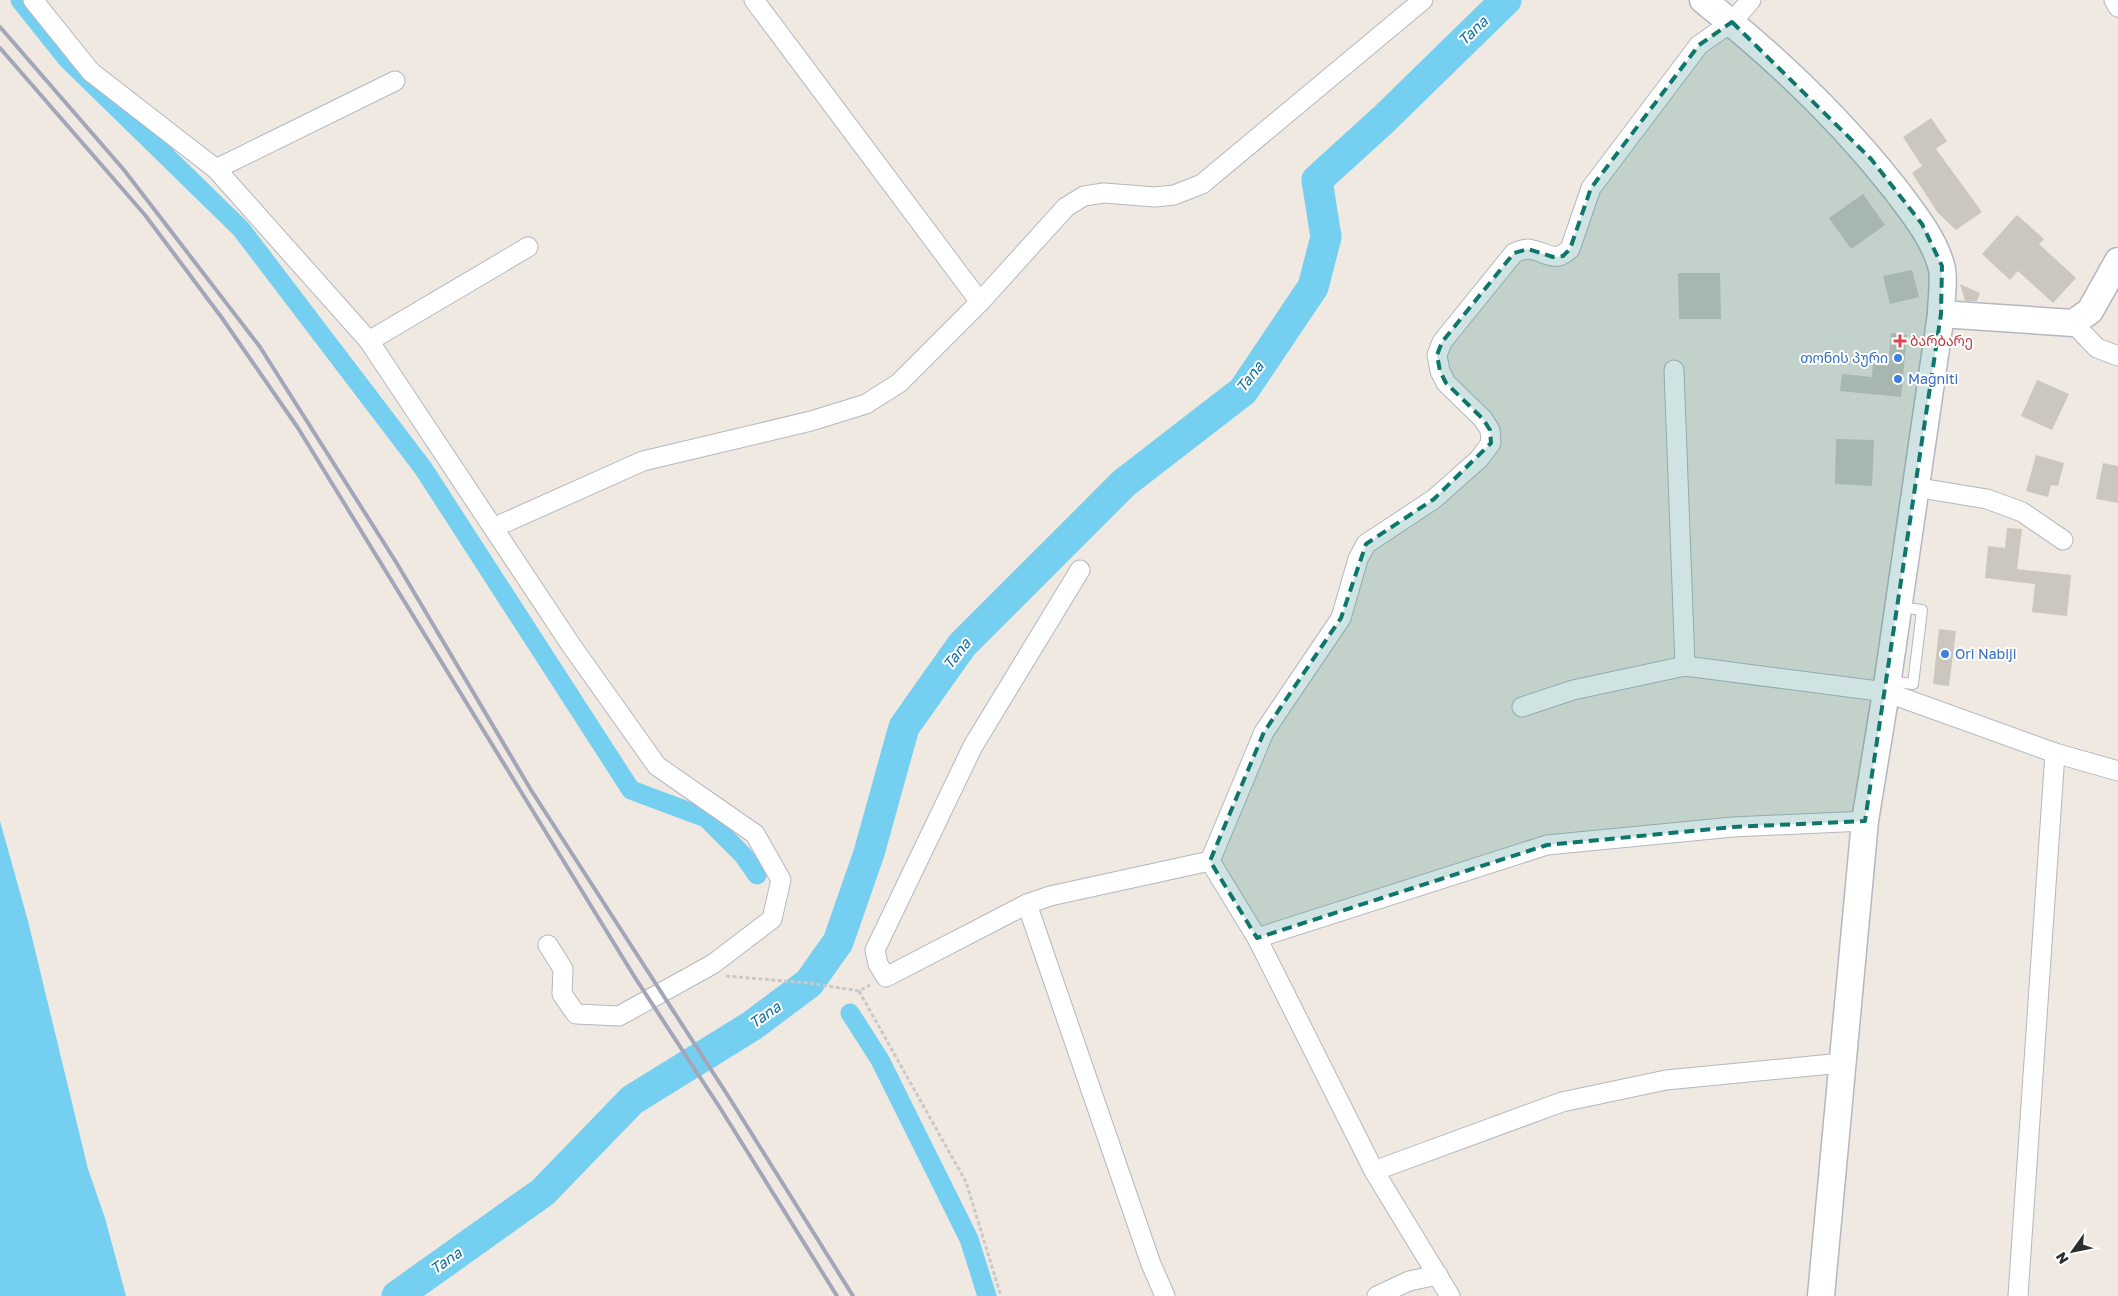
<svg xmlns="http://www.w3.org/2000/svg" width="2118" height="1296" font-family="'Golos Text','Noto Sans Georgian',sans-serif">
	<rect width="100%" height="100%" fill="#efe9e1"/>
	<!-- water -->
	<path fill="#75cff0" d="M0,821l28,100 60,248 17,49 21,78h-126z"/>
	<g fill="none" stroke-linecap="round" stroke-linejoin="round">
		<!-- canal -->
		<g stroke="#75cff0" stroke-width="19">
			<path d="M20,0l47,59 174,170 182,239 208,322 75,28 37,37 14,20"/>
			<path d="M850,1013l30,47 89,179 18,57"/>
		</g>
		<!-- river -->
		<path stroke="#75cff0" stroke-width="31" d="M397,1296l146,-104 89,-92 121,-75 56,-42 29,-41 31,-89 35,-126 58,-82 162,-162 119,-92 70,-104 13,-50 -9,-57 66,-60 123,-120"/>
	</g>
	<!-- building -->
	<g fill="#cbc7bf">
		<path d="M1931,118l16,23 -11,8 46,63 -26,18 -18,-17 -26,-40 10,-7 -19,-29z"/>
		<path d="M1863,194l22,31 -34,24 -22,-31z"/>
		<path d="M2017,215l27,24 -5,5 37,34 -23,25 -35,-32 -8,9 -28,-26z"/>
		<path d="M1912,270l7,27 -29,7 -7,-28z"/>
		<path d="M1678,273h42l1,46h-42z"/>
		<path d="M1960,284l20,9 -3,8h-12z"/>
		<path d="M1891,333l16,2 -6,62 -61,-6 2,-17 30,3 1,-13 15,2z"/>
		<path d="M2037,380l32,14 -17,36 -31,-14z"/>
		<path d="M1836,439l38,1 -2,46 -37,-2z"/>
		<path d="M2036,455l28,8 -6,23 -7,-1 -3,12 -22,-6z"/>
		<path d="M2103,463l15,3v37l-22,-4z"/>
		<path d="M2007,528l15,1 -5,40 54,6 -4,41 -35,-4 3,-28 -50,-6 3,-32 17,2z"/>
		<path d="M1939,629l17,2 -7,55 -16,-2z"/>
	</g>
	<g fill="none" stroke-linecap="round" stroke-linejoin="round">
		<defs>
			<path id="service" d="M1888,681l25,3 9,-74 -23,-3"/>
			<g id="minor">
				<path d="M33,0l58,72 125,97 153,172 202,304 86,121 98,68 26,46 -9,39 -59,45 -94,52 -43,-2 -14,-20 1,-25 -15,-24"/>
				<path d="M754,0l226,302"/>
				<path d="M2114,0l4,7"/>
				<path d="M216,169l179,-88"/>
				<path d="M2073,323l24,25 21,8"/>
				<path d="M369,341l159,-94"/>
				<path d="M1674,370l11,296 201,26 169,61 63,18"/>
				<path d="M1914,487l73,12 35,13 41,28"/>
				<path d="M493,528l150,-67 168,-40 55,-17 33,-21 81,-81 86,-95 18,-11 20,-3 51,4 19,-2 28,-11 221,-184"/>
				<path d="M1080,570l-107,176 -98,204 3,14 8,13 141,-73 23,-8 160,-35"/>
				<path d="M1522,707l51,-17 112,-24"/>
				<path d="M1027,904l124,360 14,32"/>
				<path d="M1257,938l290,-93 186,-18 132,-6"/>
				<path d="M1374,1171l188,-69 104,-22 176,-17"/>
				<path d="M1377,1296l32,-15 29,-6"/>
				<path d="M1450,1296l-76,-125 -117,-233 -47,-77 54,-129 77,-114 17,-59 8,-15 68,-45 45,-40 12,-16 -1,-13 -7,-11 -37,-36 -6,-12 -3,-16 5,-13 72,-89c4,-2 11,-4 15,-4 18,3 25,15 41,0l21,-61 108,-143 33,-23 19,-22"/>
				<path d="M2018,1296l37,-543"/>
			</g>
			<g id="secondary">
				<path d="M1703,0c70,55 138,120 193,190 17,23 37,47 45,75 4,12 0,36 0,49l-55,378 -21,129 -44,475"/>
				<path d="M1941,314l132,9 17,-12 28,-50"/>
			</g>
		</defs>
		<!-- service casing -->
		<use href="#service" stroke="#b4b7c1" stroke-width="12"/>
		<!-- minor casing -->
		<use href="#minor" stroke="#b4b7c1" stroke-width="21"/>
		<!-- secondary casing -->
		<use href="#secondary" stroke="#b4b7c1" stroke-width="29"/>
		<!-- path -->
		<g stroke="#c9c9c9" stroke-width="3" stroke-dasharray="4 2.5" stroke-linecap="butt">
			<path d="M726,976l83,7 50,8 11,-6"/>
			<path d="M859,991l107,191 35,114"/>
		</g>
		<!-- service -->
		<use href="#service" stroke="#fff" stroke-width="10"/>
		<!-- minor -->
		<use href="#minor" stroke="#fff" stroke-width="19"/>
		<!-- secondary -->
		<use href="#secondary" stroke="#fff" stroke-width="26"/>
		<!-- rail -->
		<g stroke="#a3a6b8" stroke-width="4">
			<path d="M0,27l124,143 136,177 136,215 135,228 199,309 123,197"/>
			<path d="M0,48l145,167 77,103 76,110 336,548 88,135 115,185"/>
		</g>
	</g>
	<!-- marked area -->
	<path fill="#0f766e" fill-opacity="0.2" stroke="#0f766e" stroke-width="4" stroke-dasharray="10 6" stroke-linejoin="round" d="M1732,22l139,137 51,65 20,42 -1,48 -76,507 -132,6 -186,18 -290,93 -47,-77 54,-129 77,-114 25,-74 68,-45 57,-56 -1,-13 -7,-11 -37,-36 -6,-12 -3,-16 5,-13 72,-89 14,-4 25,8 10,-1 7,-7 21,-61 108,-143z"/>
	<!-- markers -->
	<path fill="#e0444e" stroke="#fff" stroke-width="2" d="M1897.5 333.5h5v5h5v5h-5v5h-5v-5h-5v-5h5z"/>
	<g fill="#3f7fe0" stroke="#fff" stroke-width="2">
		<circle cx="1898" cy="358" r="5"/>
		<circle cx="1898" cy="379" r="5"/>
		<circle cx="1945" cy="654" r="5"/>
	</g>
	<g text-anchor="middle" stroke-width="4" stroke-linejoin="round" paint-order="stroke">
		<!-- health labels -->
		<g font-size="14" fill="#be3a42" stroke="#fff" text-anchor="start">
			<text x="1910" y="346">ბარბარე</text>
		</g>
		<!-- shop labels -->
		<g font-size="14" fill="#366cbe" stroke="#fff" text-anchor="start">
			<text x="1888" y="363" text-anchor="end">თონის პური</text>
			<text x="1908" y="384">Magniti</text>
			<text x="1955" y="659">Ori Nabiji</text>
		</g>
		<!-- water labels -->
		<g font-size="15" font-style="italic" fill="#0d6fa3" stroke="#fff">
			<text transform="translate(1473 31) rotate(-44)" y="5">Tana</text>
			<text transform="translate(1250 377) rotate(-52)" y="5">Tana</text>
			<text transform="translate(957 654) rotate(-52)" y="5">Tana</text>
			<text transform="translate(765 1015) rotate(-35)" y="5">Tana</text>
			<text transform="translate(446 1261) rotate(-35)" y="5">Tana</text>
		</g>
	</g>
	<!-- north arrow -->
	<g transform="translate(2073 1251) rotate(237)" stroke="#ffffff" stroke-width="4" paint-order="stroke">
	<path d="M0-4L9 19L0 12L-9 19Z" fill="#2e2e2e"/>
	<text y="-8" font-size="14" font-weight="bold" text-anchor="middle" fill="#2e2e2e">N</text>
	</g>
</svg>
